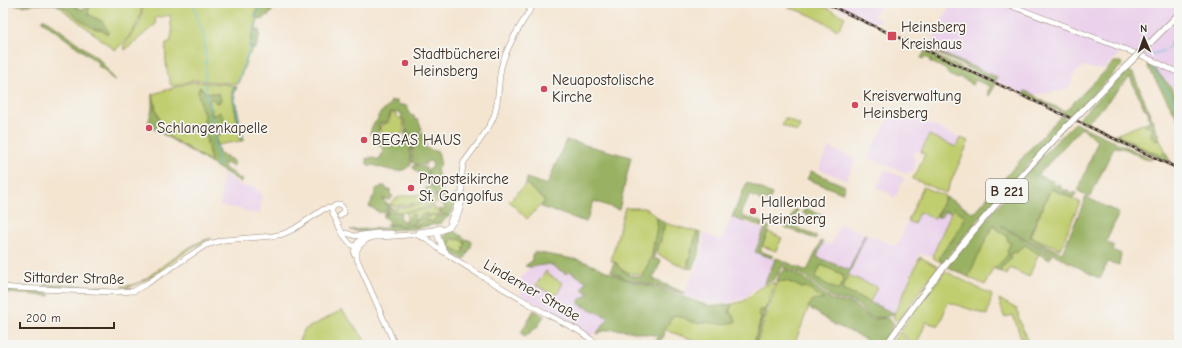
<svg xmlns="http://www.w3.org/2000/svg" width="1182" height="348" font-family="'Comic Neue',sans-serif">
	<rect width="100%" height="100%" fill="#f6f6f2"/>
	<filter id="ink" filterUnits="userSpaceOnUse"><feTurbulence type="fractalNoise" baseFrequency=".025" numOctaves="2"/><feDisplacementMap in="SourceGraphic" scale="8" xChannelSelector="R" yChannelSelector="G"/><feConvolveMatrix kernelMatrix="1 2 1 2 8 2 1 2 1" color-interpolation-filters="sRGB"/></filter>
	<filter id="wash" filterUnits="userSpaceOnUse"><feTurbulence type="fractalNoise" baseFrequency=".012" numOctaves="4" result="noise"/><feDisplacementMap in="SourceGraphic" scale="16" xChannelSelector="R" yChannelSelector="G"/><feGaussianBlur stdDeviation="0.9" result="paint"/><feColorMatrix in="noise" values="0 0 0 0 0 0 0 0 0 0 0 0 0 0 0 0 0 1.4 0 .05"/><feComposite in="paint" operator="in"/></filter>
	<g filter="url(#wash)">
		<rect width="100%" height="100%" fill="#f4e5d1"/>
		<!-- built -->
		<g fill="#ebd1eb">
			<path d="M829,3h54l-11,13 8,4 -6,4z"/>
			<path d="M951,3h225l3,6v93l-9,-16 -21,-23 -29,-13 -1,4 -15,15h-11l-8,-3 -10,7 -7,16 -28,5h-17l-27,-13 1,-4 -69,-29z"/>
			<path d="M895,108l65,30 -4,9 -27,-12 -8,17 -5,-2 -3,7 3,6 -3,8 -4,2h-4l-38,-16z"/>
			<path d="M829,147l27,12 -10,21 -27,-11z"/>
			<path d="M885,169l19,9 -9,20 -5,-2 1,-2 -14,-6z"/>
			<path d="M223,174l21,13h10l8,7 -2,19 -14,-1 -2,-1v-2l-24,-3z"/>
			<path d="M945,211l6,2 -19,44 -12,-4 -26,60 -24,-11 6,-15 -28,-12 18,-41 29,12 4,-4 9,-21 6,3 5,-12 11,5h7z"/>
			<path d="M732,217l32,13 -9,21 21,9 -12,24 -11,6 -7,7 -14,5 -21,1 -27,-8 18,-41 2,-21 17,8z"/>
			<path d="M840,224l25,10 -16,36 -32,-13 6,-15 8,3z"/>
			<path d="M550,264l16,10 2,-3 18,10 24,37 -11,12 -8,6 -10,-8 -15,-7 -45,-26v-3l-3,-4 4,-6 -2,-1 1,-3 9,-11z"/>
		</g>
		<!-- green -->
		<g fill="#c1ce70" stroke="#7e7c47">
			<path d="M89,3h53c-1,5 -1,11 -3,16 -5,12 -14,24 -24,31l-58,-45 4,1 40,23 6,5 -4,-12 -15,-8 1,-6z"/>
			<path d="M144,3h114l-3,14 3,1 -2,11h-2l-5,18 4,2 -5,7 -10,28 -44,-4 -20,6 -3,-1c-5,-12 -6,-29 -5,-42l4,-1 2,-8 -2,-19 -15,3 1,6 -31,26 -1,-5 16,-23z"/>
			<path d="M789,3h27l29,14 -4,9 -4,4c-16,-10 -30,-18 -48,-22z"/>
			<path d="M192,82l32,2 10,2 -2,7 9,48 -24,4 -1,-7 1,-2c6,-2 9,-7 12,-12l-14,-9h-4l-2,-16 4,-1 4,5 2,-9 -14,-2c-2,4 -4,8 -4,12 0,4 3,7 3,12 1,15 4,31 7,46l-51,-30c-1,-14 -5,-25 -7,-38z"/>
			<path d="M393,112l1,2 9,7 1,9 -4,6 -9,-3 -3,5c-5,-3 -9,-5 -8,-12l9,-4 2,-8z"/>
			<path d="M785,118l15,7 -3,7 -15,-7z"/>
			<path d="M1145,123v3l8,1v2l-2,5 1,3 2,3 6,-1 5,11 -3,5c-10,-2 -19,-6 -27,-12 -5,-3 -12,-4 -17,-9z"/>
			<path d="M929,135l27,12 4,-9 9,3 -23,52 -33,-14v-2l3,-3 9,-20 -4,-2z"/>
			<path d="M526,184l19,17 -18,18 -18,-18z"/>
			<path d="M923,187l22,9 -10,23 -16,-7 -5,12 -6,-3z"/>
			<path d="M1051,189l29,13 -20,47 -30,-13z"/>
			<path d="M421,194l3,3 -4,5 1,1 -26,3 -5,-2c7,-10 20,-8 31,-10z"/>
			<path d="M436,194l2,4v3c-10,8 -37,15 -48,8v-2l4,2 1,-1 21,-3 11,-3 3,1 3,-5 3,2 1,-2 -1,-2z"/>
			<path d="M434,206l2,5 2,-1 3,4 -7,1 -1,-1 -4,2 -1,-2 -8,2 -2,3 -4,3v-3l-4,-1 -4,7 -1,-1 2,-8 -2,-4 19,-2z"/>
			<path d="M625,207l4,1h15l6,3 5,5 2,11 -6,32 -9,16c-9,-2 -23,-2 -25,-12l-6,-2z"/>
			<path d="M953,208l12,9 -5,12 -18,24 -2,6 2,4 -10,-6z"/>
			<path d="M433,215l4,1 -4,6c-2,0 -4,-2 -6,-2 -6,1 -8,7 -16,5l11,-6z"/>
			<path d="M665,223l32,9 -9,30v5l1,2 -31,-14 -1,-2z"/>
			<path d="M994,224l2,5 11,7 1,6 3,1 -2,5 -1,6 -2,3 -9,9 -4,2 -8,17 -17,-8 24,-50z"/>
			<path d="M768,232l14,6 -6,13 -14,-5z"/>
			<path d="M211,238c-4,3 -15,7 -21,11 -18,12 -47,38 -68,39v-2l11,-1 8,-3c22,-15 44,-37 70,-44z"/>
			<path d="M453,238l4,2 2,-1 6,4 -2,10 -7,-2 -4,-3h-3l2,-8z"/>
			<path d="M1025,245l14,8 -10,24 -19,-9 -3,7 -7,-4v-2l10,-9v-6l1,-1 3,-1z"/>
			<path d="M920,257l18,10 -38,51h-1l-3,3 -2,-2 -1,-3z"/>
			<path d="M821,265l21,9 1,8 -4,8 -16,-7 -8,-5z"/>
			<path d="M546,271l2,2 -1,1 16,9 -9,17 -3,-1 2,-4 -17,-10z"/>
			<path d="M945,271l47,24 -5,20 -39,-13 -9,24 -13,-4 -9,22c-8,-2 -12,-7 -16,-14l20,-29z"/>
			<path d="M848,275l29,12 -7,15 -28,-12z"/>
			<path d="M781,280l11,3 10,5 4,-1 19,13h-5l-10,4 -16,41h-38l16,-46 5,-17h2z"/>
			<path d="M773,282l2,1 -7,22 -7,14 -8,26h-50l-10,-5 -28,-10v-1c3,-5 5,-10 9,-14l6,1 17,7 10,-1 10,2 18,-2 1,-2c-4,-8 -9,-5 -4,-16l12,-3 15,-13z"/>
			<path d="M999,299l18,10 2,10 9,22 -5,2 -10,-28 -9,2z"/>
			<path d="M342,310l27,35h-72l7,-15z"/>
			<path d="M900,332l6,8 4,3 -2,2h-18z"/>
		</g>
		<!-- forest -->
		<g fill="#98b162" stroke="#6a6e40" fill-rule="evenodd">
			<path d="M3,3h74l-1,4 6,2 2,-1 2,-5h3v5l-1,6 15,8c1,4 4,6 6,10l-2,2 -6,-5c-13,2 -28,-18 -40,-23 -11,-4 -24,-1 -35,-1l-2,1z"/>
			<path d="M258,3h13l1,8 -3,4 -3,1 -3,3 -8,-1z"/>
			<path d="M43,19h2l54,40 16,21c-8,-3 -9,-12 -16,-13l-2,-5 -55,-41z"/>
			<path d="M254,29l5,1c2,5 -2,15 -4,19l-6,-2z"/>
			<path d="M926,48h2l69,29 -1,4z"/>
			<path d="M925,51l71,33 -7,12 -1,-4 1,-6 -14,-6 -2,5 -3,-1v-2l-11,-5 -1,2 -9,-4 -4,-6 -16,-8 2,-1 -6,-3 -2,2 -2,-1z"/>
			<path d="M1114,62h7l1,3 -51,52 -48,-23 2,-3 9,4 6,5 25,11z"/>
			<path d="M1149,63l21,23 9,16v19l-30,-52 -1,-3z"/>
			<path d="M1128,69l2,4h3l27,66 -6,1c-4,-4 -4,-7 -1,-11v-2h-7l-1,-4 5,-2 -2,-5 1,-2 -2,-4 -3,-2 -14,-31 -32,35 -11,10 1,1 25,12 5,-1c5,5 12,6 17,9 8,6 17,10 27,12l3,-5 4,10h1l2,4 -94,-45z"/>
			<path d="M234,86l3,1 -3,7 10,46 -3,1 -9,-48z"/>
			<path d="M199,87h1l5,5 14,2 2,5 -2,4 -4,-1 -4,-4 -2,3 3,10 -1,4h4l5,-3 4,5v3l4,3 1,1 -6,9 -6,3 -1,4 3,13 15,8 -1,6 -9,-5 1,7 8,4 2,3 7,4 -1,2 -88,-54 -5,-4 4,-15v-15h1l2,13 4,10 2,15 50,30 -5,-24 -2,-20v-3l-3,-8 -3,-14z"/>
			<path d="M391,101h6v3l10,2 3,9 4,1 1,4h3l4,9 -3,4 -8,18 -1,-16 -4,-6 -2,-9 -3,-2 1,-4 -4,-2 -2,2 -2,-2h-3l-4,10 -8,2v7l-5,3h-4l2,-8 6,-7v-3l3,-4 8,-6z"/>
			<path d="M1061,116l7,4 -2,4 -77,83 -47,56 -2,-4v-3l15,-19 10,-20 -12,-9 -2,5 -6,-2 -4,6h-4l9,-20 28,16 57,-65z"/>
			<path d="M1075,123l77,36 -1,1c-9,0 -14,-6 -21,-9 -4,-3 -11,-3 -16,-4l-24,50 -12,-6 20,-51 -8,-5 -5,-5 -4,-2 -43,47 16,7 -1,2 4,2 1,-2 2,1 1,3 5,3 1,-2 2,2 4,3 2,-2 1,1 -2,5 -23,-10 -22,48 33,17 24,-56 33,16 -13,29 8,4 -1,4 8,4 -2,11 -11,-3 -8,17 -98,-53v1l50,28 -2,4h-3l-22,-14 -3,3 -3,1 -1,3 -7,1 -1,1v6l-10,9 1,2 4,3 -12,-6 4,-2 9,-9 2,-3 -1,-4 4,-7 -3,-1 -1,-6 -11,-7 -2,-5 -2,3 -24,50 -20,-10 4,-7c39,-47 79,-95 123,-137z"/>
			<path d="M406,130l3,6 2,28c-9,13 -26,4 -39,1l-2,2 -3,-3 -1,-6 3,1 1,-2 9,3 5,-10 -8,-9 -2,-7 3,-1c7,6 14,9 22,11l6,-5 1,-3 -2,-2z"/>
			<path d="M421,133h2l3,8 -1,4 1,3 12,4c2,4 1,8 3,11l-4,6 7,29 9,2c3,5 -1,11 -3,16l-8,-2 -3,-4h-1l1,-1 4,1 2,-2 -2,-3 -4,-2v-5l-3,-5 -1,2v3l-4,-3 -1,2 -3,-1 -1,1 -5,-2 5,-7h1l2,-1c-4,-6 -11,-16 -17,-20l4,-2 10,3 2,5v7l7,11 -7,-11v-10l3,-1 2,-4 -2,-4 -5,1 -1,3 -11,-1 -2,-2v-10l7,-17z"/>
			<path d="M566,140l65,17 -12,53 -25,-9 -8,21 -45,-15 4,-6 -19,-18 1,-5 20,7z"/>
			<path d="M811,171l34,15 -3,7 -35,-14z"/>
			<path d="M747,182l25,12 -3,7 -5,-2 -1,3 -4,-2v-1l-9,-4 -9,20 9,4 1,-1 12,5 -2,4 -16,-7 -1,2 -12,-5z"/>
			<path d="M382,186h3l2,4 3,-1v4l3,4 -3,3 -8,-1 4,4 5,2 -1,4 -4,-6 2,6h-2l1,5 -4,1 2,-2 -3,-1 -2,1 -11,-7 3,-5v-3l2,-1 2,-8z"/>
			<path d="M388,209c3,4 9,3 14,3l-2,6 2,3h3v4l7,-11 3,1 -1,6 4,-2 4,-4 4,-2 3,3 -22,10h-5l-8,-2 -9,1 4,-2 -3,-6 -2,1 -1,-2 5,-2 -1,-4z"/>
			<path d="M795,209l3,1 -4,10 1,7 21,9 1,2 -2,1 -31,-12 2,-3 2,1z"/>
			<path d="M807,209l16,7 1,3 -1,2h-2l-17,-7 -1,-1 1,-3z"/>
			<path d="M446,215l3,1 -8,7 -28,6 -32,1 -18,2 -13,-2 36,-2 2,-2 7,-1 7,2 9,-2 3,1 4,-1 9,-5 6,2 4,-6z"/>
			<path d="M655,216l10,7 -5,20 -2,1 -4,13 -2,-2 5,-28z"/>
			<path d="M766,226l4,1 -10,24 13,5 -1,2 -17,-6z"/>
			<path d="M451,230c4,2 12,6 14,9l7,2 -1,6 -7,13c-9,-5 -20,-10 -22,-21zM452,238h1l3,2 3,-1 6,4 -2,10 -7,-2 -2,-3h-5z"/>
			<path d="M697,232l4,1 -2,20 -7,16 -3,-1 -1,-3z"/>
			<path d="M865,234h1l-24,56 52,23c-6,5 -21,7 -27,2 -4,-3 -6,-8 -11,-11 -6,-4 -14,-4 -21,-5 -14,-7 -35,-33 -51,-30l2,-7 21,9 14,-30 2,1 -6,15 32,13zM821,265l21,9 1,8 -4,8 -5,-2 -19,-10z"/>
			<path d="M534,252l45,8 9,3 41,18 22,5 55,19 10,1 16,-2 -3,8 7,8 -1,2c-10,3 -17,1 -26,0 -6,0 -11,2 -17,0 -6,-2 -11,-7 -18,-7l-3,3 -3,7 -3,4 -1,7 -7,9h-4l6,-10c-19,1 -45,-12 -62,-1l2,-4 10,-12 -30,-14v-4l9,-5v-3h-3l-3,-2 4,-9 -17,-10 -3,3 -16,-10 -20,3 -5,-1 7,-5v-5z"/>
			<path d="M651,257l10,4 -8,18 32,14 -1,2 -31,-10 -27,-6 -15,-8 3,-9 3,1c0,6 7,8 11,9v3l14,2z"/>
			<path d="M776,258l9,3 -3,7 -8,11 -10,5z"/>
			<path d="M787,270c16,3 30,20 44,29 6,4 16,2 23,6 6,4 10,10 17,14 8,1 17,-4 23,4l-3,5 1,1 -11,16h-7l-16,-10 -23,-10 -27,-18 5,-7 3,-1 4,1h4l-18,-13 -4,1 -10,-5 -7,-2 -8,1c1,-7 3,-11 10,-12z"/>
			<path d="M44,284l66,3 -1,1 -56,-1 -9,-1z"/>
			<path d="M3,289l46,4 1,3 -42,-3 -5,-1z"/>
			<path d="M767,305l-12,40h-2l2,-6 -1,-2 2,-2 5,-16 -2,-4v-5h6z"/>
			<path d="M534,310l10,6 -6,10 -13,11 -4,-4z"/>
		</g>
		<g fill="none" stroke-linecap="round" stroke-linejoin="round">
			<!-- stream -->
			<g stroke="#60c2de" stroke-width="1">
				<path d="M193,3l11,34 2,22 -1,21"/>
				<path d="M1150,55l16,-5 4,-5 1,-5 8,-5"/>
				<path d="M1150,64l29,46"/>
				<path d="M237,83l15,-42 7,-38"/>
				<path d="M205,84l14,82"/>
				<path d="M235,87l-2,6 9,46"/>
			</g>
		</g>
	</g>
	<g filter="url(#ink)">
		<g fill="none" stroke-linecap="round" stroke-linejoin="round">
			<defs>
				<g id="secondary">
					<path d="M1004,3l141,54 34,16"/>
					<path d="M332,208v5c7,9 12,34 26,34"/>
					<path d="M450,221l5,-10 4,-16"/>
					<path d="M436,231l6,16 4,5"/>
					<path d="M419,232l14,-2 7,-2"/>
					<path d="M346,233l9,3 21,-3h16"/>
					<path d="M419,236l8,3 12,10 41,26 65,38 34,18 20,14"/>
					<path d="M354,254c1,-11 6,-17 17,-19"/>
					<path d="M3,287l11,1 101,4 19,-1 14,-8 58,-38 18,-5 49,-4 10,-2 11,-5 30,-20 8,-1 4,-3h4l3,3 1,5 -4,3"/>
					<path d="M395,345l-38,-86v-8l2,-5 8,-7 7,-2c11,0 22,-1 34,-2 24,0 47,-1 53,-30 3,-14 -2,-29 3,-43 9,-12 25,-32 30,-46 5,-14 4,-33 7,-48 6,-24 21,-44 33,-65"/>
				</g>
				<g id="primary">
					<path d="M1150,43l29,-29"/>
					<path d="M1079,114l40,-41"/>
					<path d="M886,345c54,-79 116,-150 181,-219"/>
				</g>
			</defs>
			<!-- secondary casing -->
			<use href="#secondary" stroke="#988878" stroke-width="6"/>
			<!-- primary casing -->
			<use href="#primary" stroke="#988878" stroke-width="7"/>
			<!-- secondary -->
			<use href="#secondary" stroke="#fff" stroke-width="5"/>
			<!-- primary -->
			<use href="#primary" stroke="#fff" stroke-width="5.5"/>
			<defs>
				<path id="rail" d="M825,3l354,166"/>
			</defs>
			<!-- rail casing -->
			<use href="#rail" stroke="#3b2a1e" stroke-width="2.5"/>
			<!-- rail -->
			<use href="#rail" stroke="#f6f6f2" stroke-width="1" stroke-dasharray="3" stroke-linecap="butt"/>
			<defs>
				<g id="primary-bridge">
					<path d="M1119,73l31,-30"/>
					<path d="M1067,126l12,-12"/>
				</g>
			</defs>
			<!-- primary-bridge casing -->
			<use href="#primary-bridge" stroke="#988878" stroke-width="7" stroke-linecap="butt"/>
			<!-- primary-bridge -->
			<use href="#primary-bridge" stroke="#fff" stroke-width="5.5"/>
		</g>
	</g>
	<!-- markers -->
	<g fill="#d1495b" stroke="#f6f6f2" stroke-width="1.5">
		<rect x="887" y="31" width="10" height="10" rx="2"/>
		<circle cx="405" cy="63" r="4"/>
		<circle cx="544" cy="89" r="4"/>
		<circle cx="855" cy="105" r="4"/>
		<circle cx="149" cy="128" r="4"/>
		<circle cx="364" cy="140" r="4"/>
		<circle cx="411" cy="188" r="4"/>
		<circle cx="753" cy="211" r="4"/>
	</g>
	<g text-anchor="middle" stroke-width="3.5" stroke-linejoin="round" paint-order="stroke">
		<!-- shield labels -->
		<rect fill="#f6f6f2" stroke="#73675e" stroke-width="1" x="986" y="179" width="42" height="24" rx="3"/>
		<g font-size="14" font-weight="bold" fill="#3b2a1e">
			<text x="1007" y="196">B 221</text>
		</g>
		<!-- poi labels -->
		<g font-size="15" fill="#3b2a1e" stroke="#f6f6f2" text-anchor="start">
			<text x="901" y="32">Heinsberg<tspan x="901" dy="17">Kreishaus</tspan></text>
			<text x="413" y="59">Stadtbücherei<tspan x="413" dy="17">Heinsberg</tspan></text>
			<text x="552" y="85">Neuapostolische<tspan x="552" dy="17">Kirche</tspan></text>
			<text x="863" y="101">Kreisverwaltung<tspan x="863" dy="17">Heinsberg</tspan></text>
			<text x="157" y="133">Schlangenkapelle</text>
			<text x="372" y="145">BEGAS HAUS</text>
			<text x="419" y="184">Propsteikirche<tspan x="419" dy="17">St. Gangolfus</tspan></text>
			<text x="761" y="207">Hallenbad<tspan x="761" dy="17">Heinsberg</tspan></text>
		</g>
		<!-- street labels -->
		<g font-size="15" fill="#3b2a1e" stroke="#f6f6f2">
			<text transform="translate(74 278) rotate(1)" y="5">Sittarder Straße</text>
			<text transform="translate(532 290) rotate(30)" y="5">Linderner Straße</text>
		</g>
	</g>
	<!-- margin -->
	<rect width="1182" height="348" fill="none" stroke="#f6f6f2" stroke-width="16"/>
	<!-- north arrow -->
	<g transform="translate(1144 38) rotate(358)" stroke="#f6f6f2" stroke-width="3" paint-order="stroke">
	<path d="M0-3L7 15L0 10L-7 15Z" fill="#3b2a1e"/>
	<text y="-6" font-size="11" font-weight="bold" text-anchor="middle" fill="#3b2a1e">N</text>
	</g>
	<!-- scale -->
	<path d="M20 322v6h94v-6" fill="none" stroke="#3b2a1e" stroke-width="2"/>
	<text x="26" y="322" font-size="12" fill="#3b2a1e" stroke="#f6f6f2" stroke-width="3" paint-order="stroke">200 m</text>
</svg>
